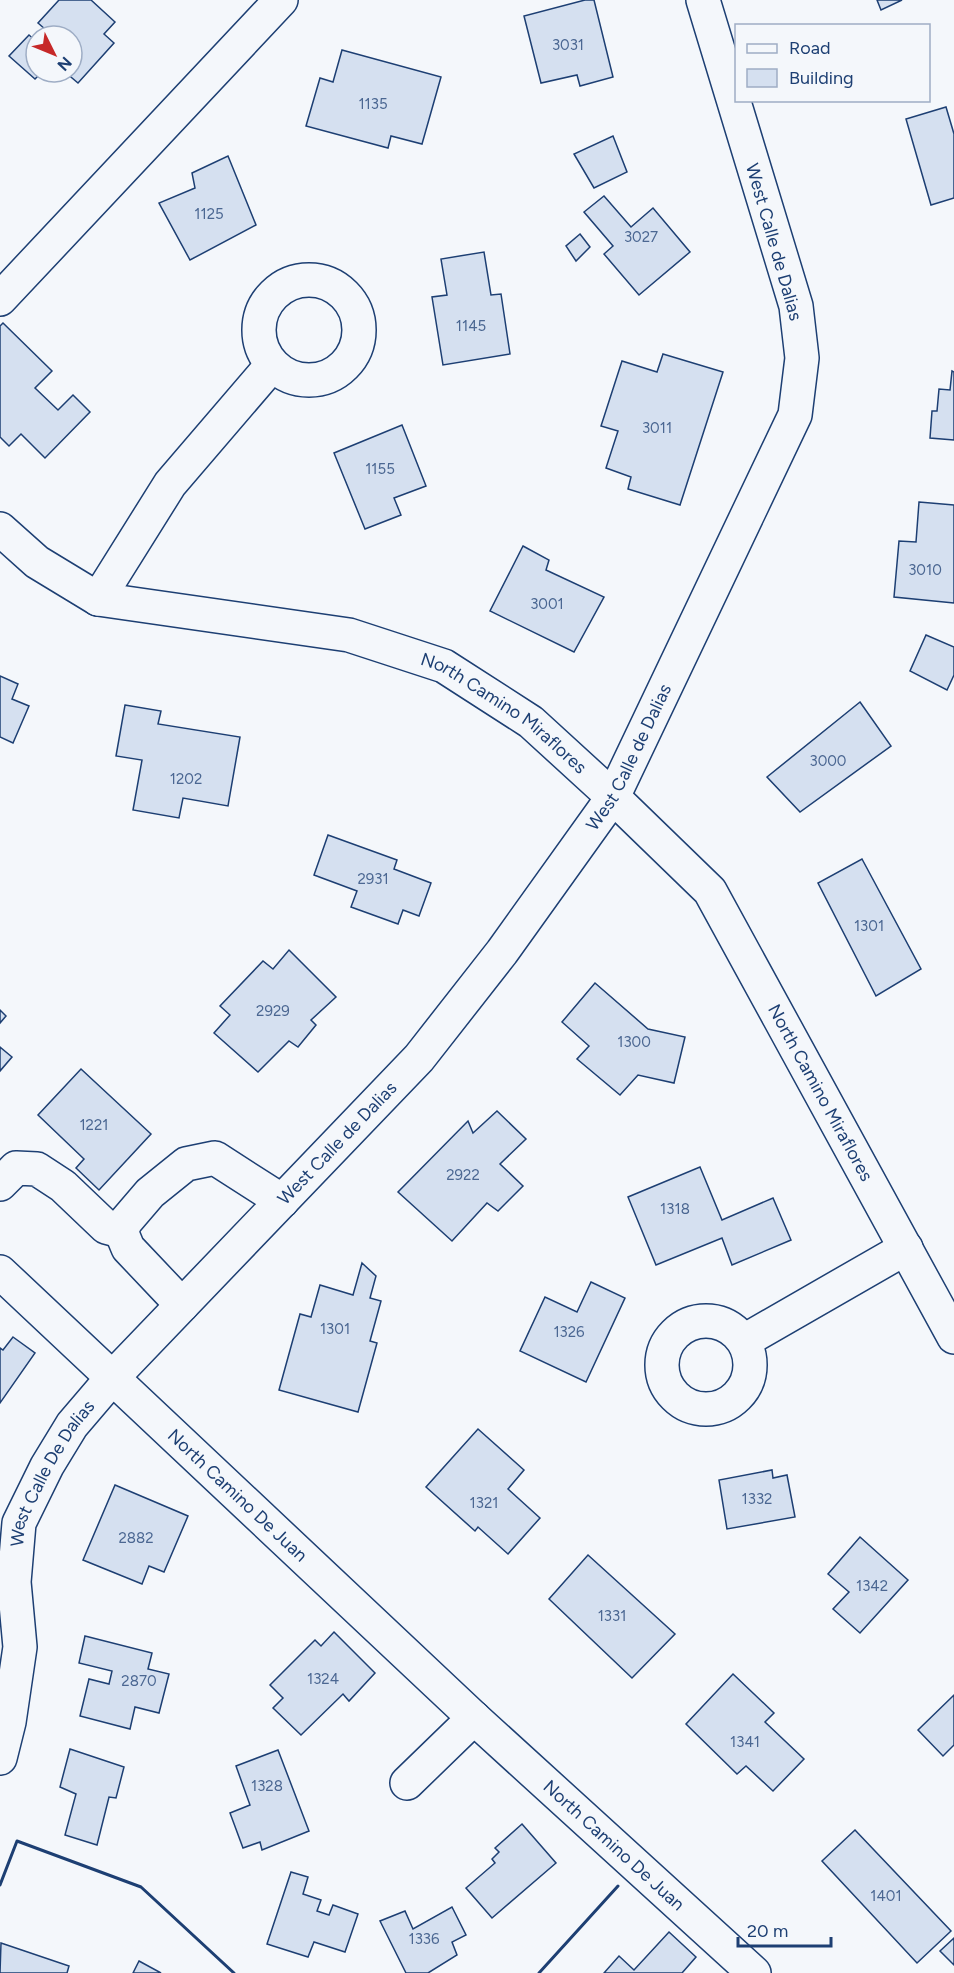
<svg xmlns="http://www.w3.org/2000/svg" width="954" height="1973" font-family="Figtree,sans-serif">
	<rect width="100%" height="100%" fill="#f4f7fb"/>
	<!-- building -->
	<g fill="#d5e0f0" stroke="#1d3f73" stroke-width="1.5">
		<path d="M59,0h32l24,22 -11,12 10,9 -36,40 -13,-11h7v-36h-19l-15,-13z"/>
		<path d="M585,0h9l19,77 -33,9 -3,-11 -36,8 -17,-67z"/>
		<path d="M877,0h25l-21,10z"/>
		<path d="M29,35l7,6v31h6l-7,7 -26,-23z"/>
		<path d="M342,50l99,27 -19,67 -31,-8 -3,12 -82,-22 14,-48 13,4z"/>
		<path d="M946,107l8,27v64l-23,7 -25,-86z"/>
		<path d="M613,136l14,36 -33,16 -20,-34z"/>
		<path d="M228,156l28,69 -66,35 -31,-57 36,-15 -3,-15z"/>
		<path d="M604,196l27,31 22,-19 37,44 -51,43 -35,-41 9,-8 -29,-34z"/>
		<path d="M580,234l10,13 -14,14 -10,-15z"/>
		<path d="M484,252l7,43 10,-1 9,60 -67,11 -11,-68 15,-2 -6,-36z"/>
		<path d="M3,323l49,48 -17,17 23,22 15,-15 17,17 -45,46 -24,-24 -12,12 -9,-9v-111z"/>
		<path d="M663,354l60,18 -43,133 -52,-16 3,-12 -25,-9 12,-37 -17,-5 21,-65 35,11z"/>
		<path d="M952,371l2,1v68l-24,-2 2,-27h5l2,-22 11,1z"/>
		<path d="M402,425l24,61 -32,12 7,17 -36,14 -31,-76z"/>
		<path d="M919,502l35,3v98l-60,-6 5,-56 17,1z"/>
		<path d="M523,546l26,14 -3,10 58,27 -30,55 -84,-41z"/>
		<path d="M926,635l28,12v28l-7,15 -37,-19z"/>
		<path d="M0,676l18,8 -6,15 17,7 -16,37 -13,-6z"/>
		<path d="M860,702l31,44 -91,66 -33,-35z"/>
		<path d="M125,705l36,6 -3,13 82,13 -12,69 -45,-8 -4,20 -46,-8 9,-50 -26,-4z"/>
		<path d="M328,835l69,25 -3,9 37,14 -12,33 -16,-6 -5,14 -47,-17 6,-16 -43,-16z"/>
		<path d="M862,859l59,110 -45,27 -58,-113z"/>
		<path d="M289,950l47,47 -25,23 5,5 -18,22 -9,-6 -31,31 -44,-39 16,-18 -10,-9 43,-45 10,8z"/>
		<path d="M595,983l53,46 37,8 -11,46 -36,-8 -18,20 -43,-36 12,-13 -27,-24z"/>
		<path d="M0,1010l6,6 -6,7z"/>
		<path d="M0,1047l12,10 -12,14z"/>
		<path d="M81,1069l70,65 -52,56 -23,-22 8,-9 -46,-44z"/>
		<path d="M497,1111l29,28 -26,25 23,22 -25,25 -11,-8 -35,38 -54,-49 70,-71 5,12z"/>
		<path d="M700,1167l22,53 51,-22 18,42 -59,25 -10,-27 -66,27 -28,-68z"/>
		<path d="M362,1263l14,13 -6,22 11,3 -11,40 7,2 -19,69 -79,-22 21,-76 11,3 9,-32 33,10z"/>
		<path d="M591,1282l34,16 -39,84 -66,-31 25,-54 32,15z"/>
		<path d="M13,1337l22,16 -35,50v-55l3,2z"/>
		<path d="M478,1429l46,41 -16,19 32,29 -32,36 -30,-27 -3,4 -49,-44z"/>
		<path d="M772,1470l1,8 14,-3 8,42 -68,12 -8,-49z"/>
		<path d="M115,1485l73,31 -24,56 -15,-6 -7,18 -59,-24z"/>
		<path d="M860,1537l48,43 -48,53 -27,-24 16,-17 -21,-18z"/>
		<path d="M588,1555l87,79 -43,44 -83,-79z"/>
		<path d="M334,1632l41,41 -26,28 -6,-7 -42,41 -28,-27 10,-10 -13,-13 45,-45 6,6z"/>
		<path d="M85,1636l67,17 -4,16 21,5 -10,39 -24,-6 -5,22 -50,-13 9,-37 20,5 3,-13 -33,-8z"/>
		<path d="M733,1674l41,39 -9,9 39,37 -31,32 -27,-25 -9,8 -51,-50z"/>
		<path d="M954,1695v50l-11,11 -25,-26z"/>
		<path d="M70,1749l54,18 -8,31 -7,-1 -12,48 -32,-10 11,-41 -16,-7z"/>
		<path d="M278,1750l31,81 -47,19 -2,-8 -17,6 -13,-35 20,-8 -14,-39z"/>
		<path d="M522,1824l34,39 -64,55 -26,-30 29,-25 -3,-4 7,-7 -4,-4z"/>
		<path d="M855,1830l96,101 -34,32 -95,-102z"/>
		<path d="M291,1872l17,5 -5,17 18,6 -4,11 12,4 4,-10 25,9 -13,38 -31,-10 -6,15 -41,-13z"/>
		<path d="M452,1907l14,28 -14,7 5,13 -29,18h-22l-26,-52 25,-10 8,18z"/>
		<path d="M669,1932l27,25 -14,16h-78l15,-17 15,14z"/>
		<path d="M954,1938v27l-14,-14z"/>
		<path d="M1,1943l68,23 -2,7h-67z"/>
		<path d="M139,1961l22,12h-28z"/>
	</g>
	<g fill="none" stroke-linecap="round" stroke-linejoin="round">
		<defs>
			<g id="minor">
				<circle cx="309" cy="330" r="50"/>
				<path d="M0,299l281,-299"/>
				<path id="s1" d="M0,529l37,33 61,37 251,36 95,31 87,56 82,75 97,94 244,446"/>
				<path d="M98,599l72,-115 102,-119"/>
				<path d="M0,1184l16,-16 21,1 26,17 43,41 15,4"/>
				<path id="s2" d="M0,1272l474,446 280,255"/>
				<path d="M182,1305l-54,-57 -7,-17 5,-10 24,-28 36,-29 29,-6 67,43"/>
				<circle cx="706" cy="1365" r="44"/>
				<path d="M744,1341l162,-93"/>
				<path id="s3" d="M0,1758l9,-36 11,-75 -6,-65 5,-59 28,-57 25,-41 41,-48 306,-319 83,-106 111,-155 182,-382 7,-57 -6,-52 -93,-306"/>
				<path d="M407,1783l67,-65"/>
			</g>
		</defs>
		<!-- minor casing -->
		<use href="#minor" stroke="#1d3f73" stroke-width="36"/>
		<!-- minor -->
		<use href="#minor" stroke="#f4f7fb" stroke-width="33"/>
		<!-- wall -->
		<g stroke="#1d3f73" stroke-width="3">
			<path d="M0,1885l17,-44 124,46 93,86"/>
			<path d="M539,1973l79,-87"/>
		</g>
	</g>
	<g text-anchor="middle" stroke-width="4.5" stroke-linejoin="round" paint-order="stroke">
		<!-- number labels -->
		<g font-size="15" fill="#4b6792">
			<text x="568" y="50">3031</text>
			<text x="373" y="109">1135</text>
			<text x="209" y="219">1125</text>
			<text x="641" y="242">3027</text>
			<text x="471" y="331">1145</text>
			<text x="657" y="433">3011</text>
			<text x="380" y="474">1155</text>
			<text x="925" y="575">3010</text>
			<text x="547" y="609">3001</text>
			<text x="828" y="766">3000</text>
			<text x="186" y="784">1202</text>
			<text x="373" y="884">2931</text>
			<text x="869" y="931">1301</text>
			<text x="273" y="1016">2929</text>
			<text x="634" y="1047">1300</text>
			<text x="94" y="1130">1221</text>
			<text x="463" y="1180">2922</text>
			<text x="675" y="1214">1318</text>
			<text x="335" y="1334">1301</text>
			<text x="569" y="1337">1326</text>
			<text x="757" y="1504">1332</text>
			<text x="484" y="1508">1321</text>
			<text x="136" y="1543">2882</text>
			<text x="872" y="1591">1342</text>
			<text x="612" y="1621">1331</text>
			<text x="323" y="1684">1324</text>
			<text x="139" y="1686">2870</text>
			<text x="745" y="1747">1341</text>
			<text x="267" y="1791">1328</text>
			<text x="886" y="1901">1401</text>
			<text x="424" y="1944">1336</text>
		</g>
		<!-- street labels -->
		<g font-size="18" fill="#1d3f73" stroke="#f4f7fb">
			<text transform="translate(774 242) rotate(74)" y="6">West Calle de Dalias</text>
			<text dy="6" stroke="none"><textPath href="#s1" startOffset="550">North Camino Miraflores</textPath></text>
			<text dy="6" stroke="none"><textPath href="#s3" startOffset="1222">West Calle de Dalias</textPath></text>
			<text dy="6" stroke="none"><textPath href="#s1" startOffset="1054">North Camino Miraflores</textPath></text>
			<text dy="6" stroke="none"><textPath href="#s3" startOffset="736">West Calle de Dalias</textPath></text>
			<text dy="6" stroke="none"><textPath href="#s3" startOffset="296">West Calle De Dalias</textPath></text>
			<text dy="6" stroke="none"><textPath href="#s2" startOffset="326">North Camino De Juan</textPath></text>
			<text dy="6" stroke="none"><textPath href="#s2" startOffset="840">North Camino De Juan</textPath></text>
		</g>
	</g>
	<!-- legend -->
	<rect x="735" y="24" width="195" height="78" fill="#f4f7fb" stroke="#9eadc5" stroke-width="1.5"/>
	<rect x="747" y="44" width="30" height="9" fill="#f4f7fb" stroke="#9eadc5" stroke-width="1.5"/>
	<text x="789" y="54" font-size="18" fill="#1d3f73">Road</text>
	<rect x="747" y="69" width="30" height="18" fill="#d5e0f0" stroke="#9eadc5" stroke-width="1.5"/>
	<text x="789" y="84" font-size="18" fill="#1d3f73">Building</text>
	<!-- north arrow -->
	<g transform="translate(54 54) rotate(133)"><circle r="28" fill="#f4f7fb" stroke="#9eadc5" stroke-width="1.5"/>
	<path d="M0-4.5L10 22L0 15L-10 22Z" fill="#c62828"/>
	<text y="-9" font-size="16" font-weight="bold" text-anchor="middle" fill="#1d3f73">N</text>
	</g>
	<!-- scale -->
	<path d="M738 1937v9h93v-9" fill="none" stroke="#1d3f73" stroke-width="3"/>
	<text x="747" y="1937" font-size="18" fill="#1d3f73" stroke="#f4f7fb" stroke-width="4.5" paint-order="stroke">20 m</text>
</svg>
